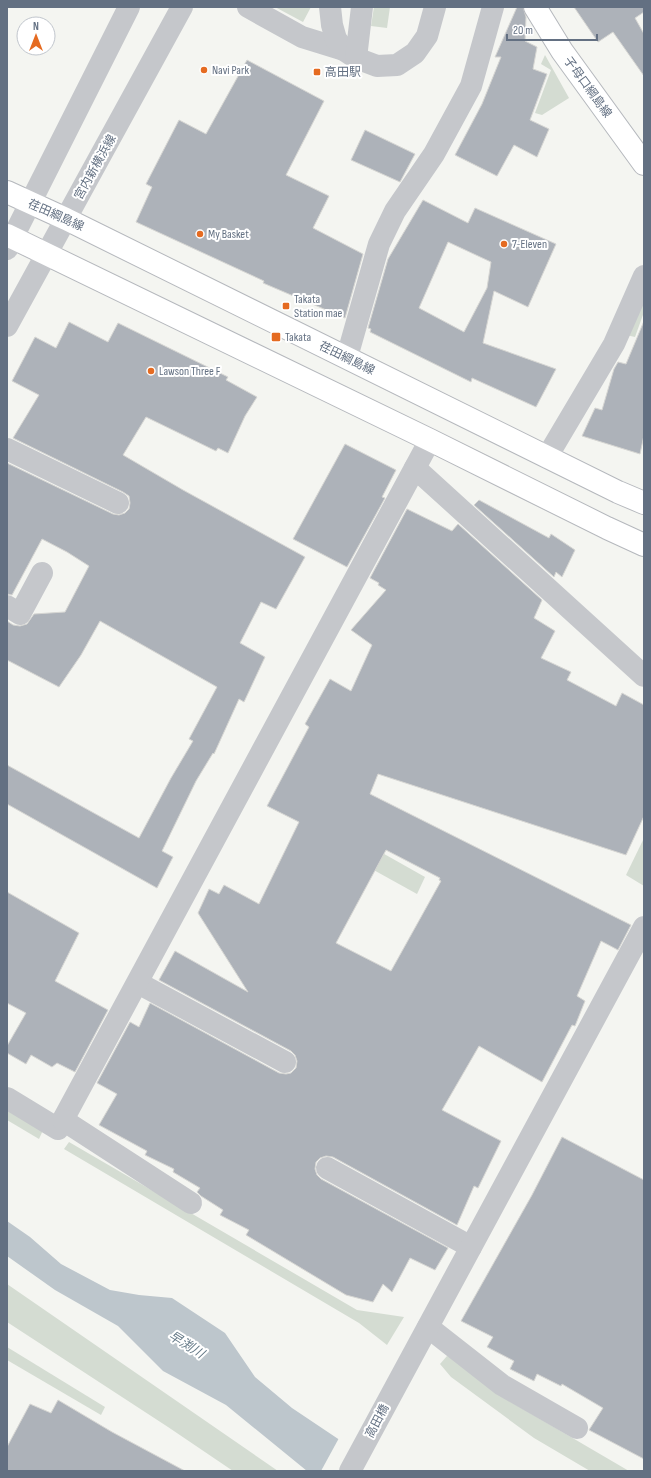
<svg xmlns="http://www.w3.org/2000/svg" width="651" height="1478" font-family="'Sofia Sans Condensed','Noto Sans JP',sans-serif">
	<rect width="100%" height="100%" fill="#f4f5f1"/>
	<!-- green -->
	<g fill="#d4dcd2">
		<path d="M275,7h36l-8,15z"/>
		<path d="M374,7h16l-3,21 -16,-2z"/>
		<path d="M545,55l24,43 -27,17 -7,-2 16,-43 -10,-6z"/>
		<path d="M644,292v20l-9,25 -9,-2z"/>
		<path d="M315,815l110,62 -8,17 -112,-62z"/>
		<path d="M644,838v48l-18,-11z"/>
		<path d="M7,1107l37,21 -5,11 -32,-19z"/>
		<path d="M69,1142l288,168 47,7 -17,28 -28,-22 -295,-174z"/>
		<path d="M7,1284l271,187h-45l-65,-44 -161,-105z"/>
		<path d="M7,1347l98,60 -4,8 -94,-55z"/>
		<path d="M447,1356l13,4 39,35 130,76h-39l-56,-33 -83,-61 -11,-13z"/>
	</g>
	<!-- water -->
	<path fill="#bdc6cc" d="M7,1221l23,16 31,27 49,26 29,5 33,3 53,35 30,44 37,31 94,63h-79l-81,-66 -63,-34 -45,-45 -63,-36 -48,-34z"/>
	<!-- pier -->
	<path fill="#f4f5f1" d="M339,1438l48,31 1,2h-67z"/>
	<!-- building -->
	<g fill="#adb2b9" stroke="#d6d6d3" fill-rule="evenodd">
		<path d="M517,7h6l3,10 -1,24 12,6 -4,22 14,5 -17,46 19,9 -12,28 -23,-12 -17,31 -42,-21 27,-51 19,-47h-6z"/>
		<path d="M574,7h70v5l-9,6 9,16v42l-31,-44 -15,10z"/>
		<path d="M247,60l77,41 -38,74 43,21 -16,32 50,26 -18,64 -82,-35 1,-2 -128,-59 16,-35 -6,-3 33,-64 27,14z"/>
		<path d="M365,130l50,24 -15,28 -49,-22z"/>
		<path d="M423,200l45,23 7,-15 81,36 -28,63 -34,-16 -11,52 73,26 -20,38 -64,-29 -1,4 -101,-50 1,-3 -3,-1 20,-69zM448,242l43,20 -4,26 -23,44 -45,-24z"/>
		<path d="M644,321v114l-4,19 -58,-18 13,-28 7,2 12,-41 4,-7 8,2z"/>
		<path d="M69,322l39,20 10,-19 110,54 -2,3 31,17 -12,19 -17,37 -10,-5 -2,3 -70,-34 -23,38 60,35 122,67 -29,52 -15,-7 -21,41 25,14 -21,45 -5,-3 -25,55 -1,-1 -17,28 -34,70 11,6 -16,31 -150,-84v-39l132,73 32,-60 22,-37 -4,-2 28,-52 -117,-66 -19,34 -22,32 -52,-27v-39l6,4 7,1 7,-2 7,-10 31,-2 24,-46 -22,-14 -25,-13 -30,56 -5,-1v-131l106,51 6,1 6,-2 4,-4 1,-6 -1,-7 -6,-4 -110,-54 26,-43 -27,-14 23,-44 21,11z"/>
		<path d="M345,444l51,26 -14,27 3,1 -38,69 -54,-28z"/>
		<path d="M479,500l70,38 2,-4 24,16 -13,27 -6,-5 -2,5 -80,-72z"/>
		<path d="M407,509l45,22 6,-7 84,76 -8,18 21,13 -14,27 30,14 -4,8 49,26 6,-13 22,12v111l-18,39 -248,-81 -8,20 261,131 -13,25 -17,-9 -24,55 8,5 -10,25 -3,-1 -30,57 -63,-36 -37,64 59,31 -23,47 -4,-2 -17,39 -124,-68 -7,-1 -6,2 -4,4 -1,7 2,6 4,4 127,69 -13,22 -25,-12 -18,34 -9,-8 -10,18 -27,-7 -100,-60 3,-5 -29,-15 3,-5 -22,-14 -4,-4 3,-4 -27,-16 1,-3 -29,-14 2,-4 -48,-26 18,-31 -20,-11 33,-61 9,5 11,-24 129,70 7,1 5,-1 5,-5 1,-7 -2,-6 -4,-4 -132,-71 16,-29 73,41 -50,-79 11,-24 10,5 5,-9 35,19 40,-82 -32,-16 42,-79 -4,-3 25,-45 21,12 21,-46 -21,-15 35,-40 -8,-5 1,-2 -9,-5zM386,850l54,28 -1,2 2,1 -50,90 -55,-28z"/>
		<path d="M7,892l72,41 -24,48 53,29 -33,62 -18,-9 -5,4 -21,-12 -5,9 -19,-11v-7l19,-33 -19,-10z"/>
		<path d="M562,1137l82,43v279l-55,-29 14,-22 -41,-24 -1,2 -24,-12 -3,7 -24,-12 4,-8 -27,-14 6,-10 -32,-16 71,-126z"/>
		<path d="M58,1400l54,32 73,39h-178v-24l23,-43 21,9z"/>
	</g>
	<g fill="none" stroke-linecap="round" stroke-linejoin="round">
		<defs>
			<g id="major">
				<path d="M535,7l27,44 82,113"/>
				<path d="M7,192l59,27 552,273 26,11"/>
				<path d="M7,235l423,205 177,88 37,17"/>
			</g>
		</defs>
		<!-- major casing -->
		<use href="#major" stroke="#b5b8bd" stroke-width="24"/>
		<!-- minor -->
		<g stroke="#c5c7cb" stroke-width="22">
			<path d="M248,7l54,30 42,13"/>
			<path d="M330,7l2,18 4,14 8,11 12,8 21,8 20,-1 18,-12 12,-17 8,-29"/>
			<path d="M356,58l6,-51"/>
			<path d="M7,249l122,-242"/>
			<path d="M7,326l175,-319"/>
			<path d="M347,357l32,-113 16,-33 39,-57 37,-68 22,-79"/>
			<path d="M7,449l111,54"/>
			<path d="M547,457l67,-113 30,-68"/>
			<path d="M415,468l229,208"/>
			<path d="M7,606l13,8 22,-41"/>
			<path d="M138,983l147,79"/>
			<path d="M7,1098l51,31 372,-689"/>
			<path d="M63,1120l128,83"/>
			<path d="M327,1168l144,79"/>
			<path d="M428,1327l74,58 75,43"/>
			<path d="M350,1471l294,-544"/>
		</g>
		<!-- major -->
		<use href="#major" stroke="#fff" stroke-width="22"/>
	</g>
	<!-- markers -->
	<g fill="#e56b21" stroke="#fff" stroke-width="1.5">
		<circle cx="204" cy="70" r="4"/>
		<rect x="313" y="68" width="8" height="8" rx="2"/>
		<circle cx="200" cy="234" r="4"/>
		<circle cx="504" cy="244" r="4"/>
		<rect x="282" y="302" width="8" height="8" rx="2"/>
		<rect x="271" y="332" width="10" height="10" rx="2"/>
		<circle cx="151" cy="371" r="4"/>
	</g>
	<g text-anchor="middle" stroke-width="4" stroke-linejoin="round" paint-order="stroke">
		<!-- poi labels -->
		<g font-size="12" fill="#637082" stroke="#fff" text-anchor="start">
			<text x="212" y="74">Navi Park</text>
			<text x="325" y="76">高田駅</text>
			<text x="208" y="238">My Basket</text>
			<text x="512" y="248">7-Eleven</text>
			<text x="294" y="303">Takata<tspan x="294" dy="14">Station mae</tspan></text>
			<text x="285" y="341">Takata</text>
			<text x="159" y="375">Lawson Three F</text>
		</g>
		<!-- street labels -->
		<g font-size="12" fill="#637082" stroke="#fff">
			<text transform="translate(588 87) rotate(54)" y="4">子母口綱島線</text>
			<text transform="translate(95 167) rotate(-61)" y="4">宮内新横浜線</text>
			<text transform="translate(56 215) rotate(24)" y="4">荏田綱島線</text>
			<text transform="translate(347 358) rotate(26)" y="4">荏田綱島線</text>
			<text transform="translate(377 1421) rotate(-62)" y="4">高田橋</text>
		</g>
		<!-- water labels -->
		<g font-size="13" font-style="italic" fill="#637886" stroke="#fff">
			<text transform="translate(187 1344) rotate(32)" y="5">早渕川</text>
		</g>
	</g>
	<!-- border -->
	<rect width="651" height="1478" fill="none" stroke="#637082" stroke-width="16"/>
	<!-- north arrow -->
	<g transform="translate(36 36)"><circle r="19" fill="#ffffff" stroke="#c1c6cd"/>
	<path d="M0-3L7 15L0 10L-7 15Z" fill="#e56b21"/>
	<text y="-6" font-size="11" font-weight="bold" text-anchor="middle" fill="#637082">N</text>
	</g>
	<!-- scale -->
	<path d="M507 34v6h90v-6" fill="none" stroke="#637082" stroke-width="2"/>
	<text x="513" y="34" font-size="12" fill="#637082" stroke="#ffffff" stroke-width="3" paint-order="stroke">20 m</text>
</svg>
